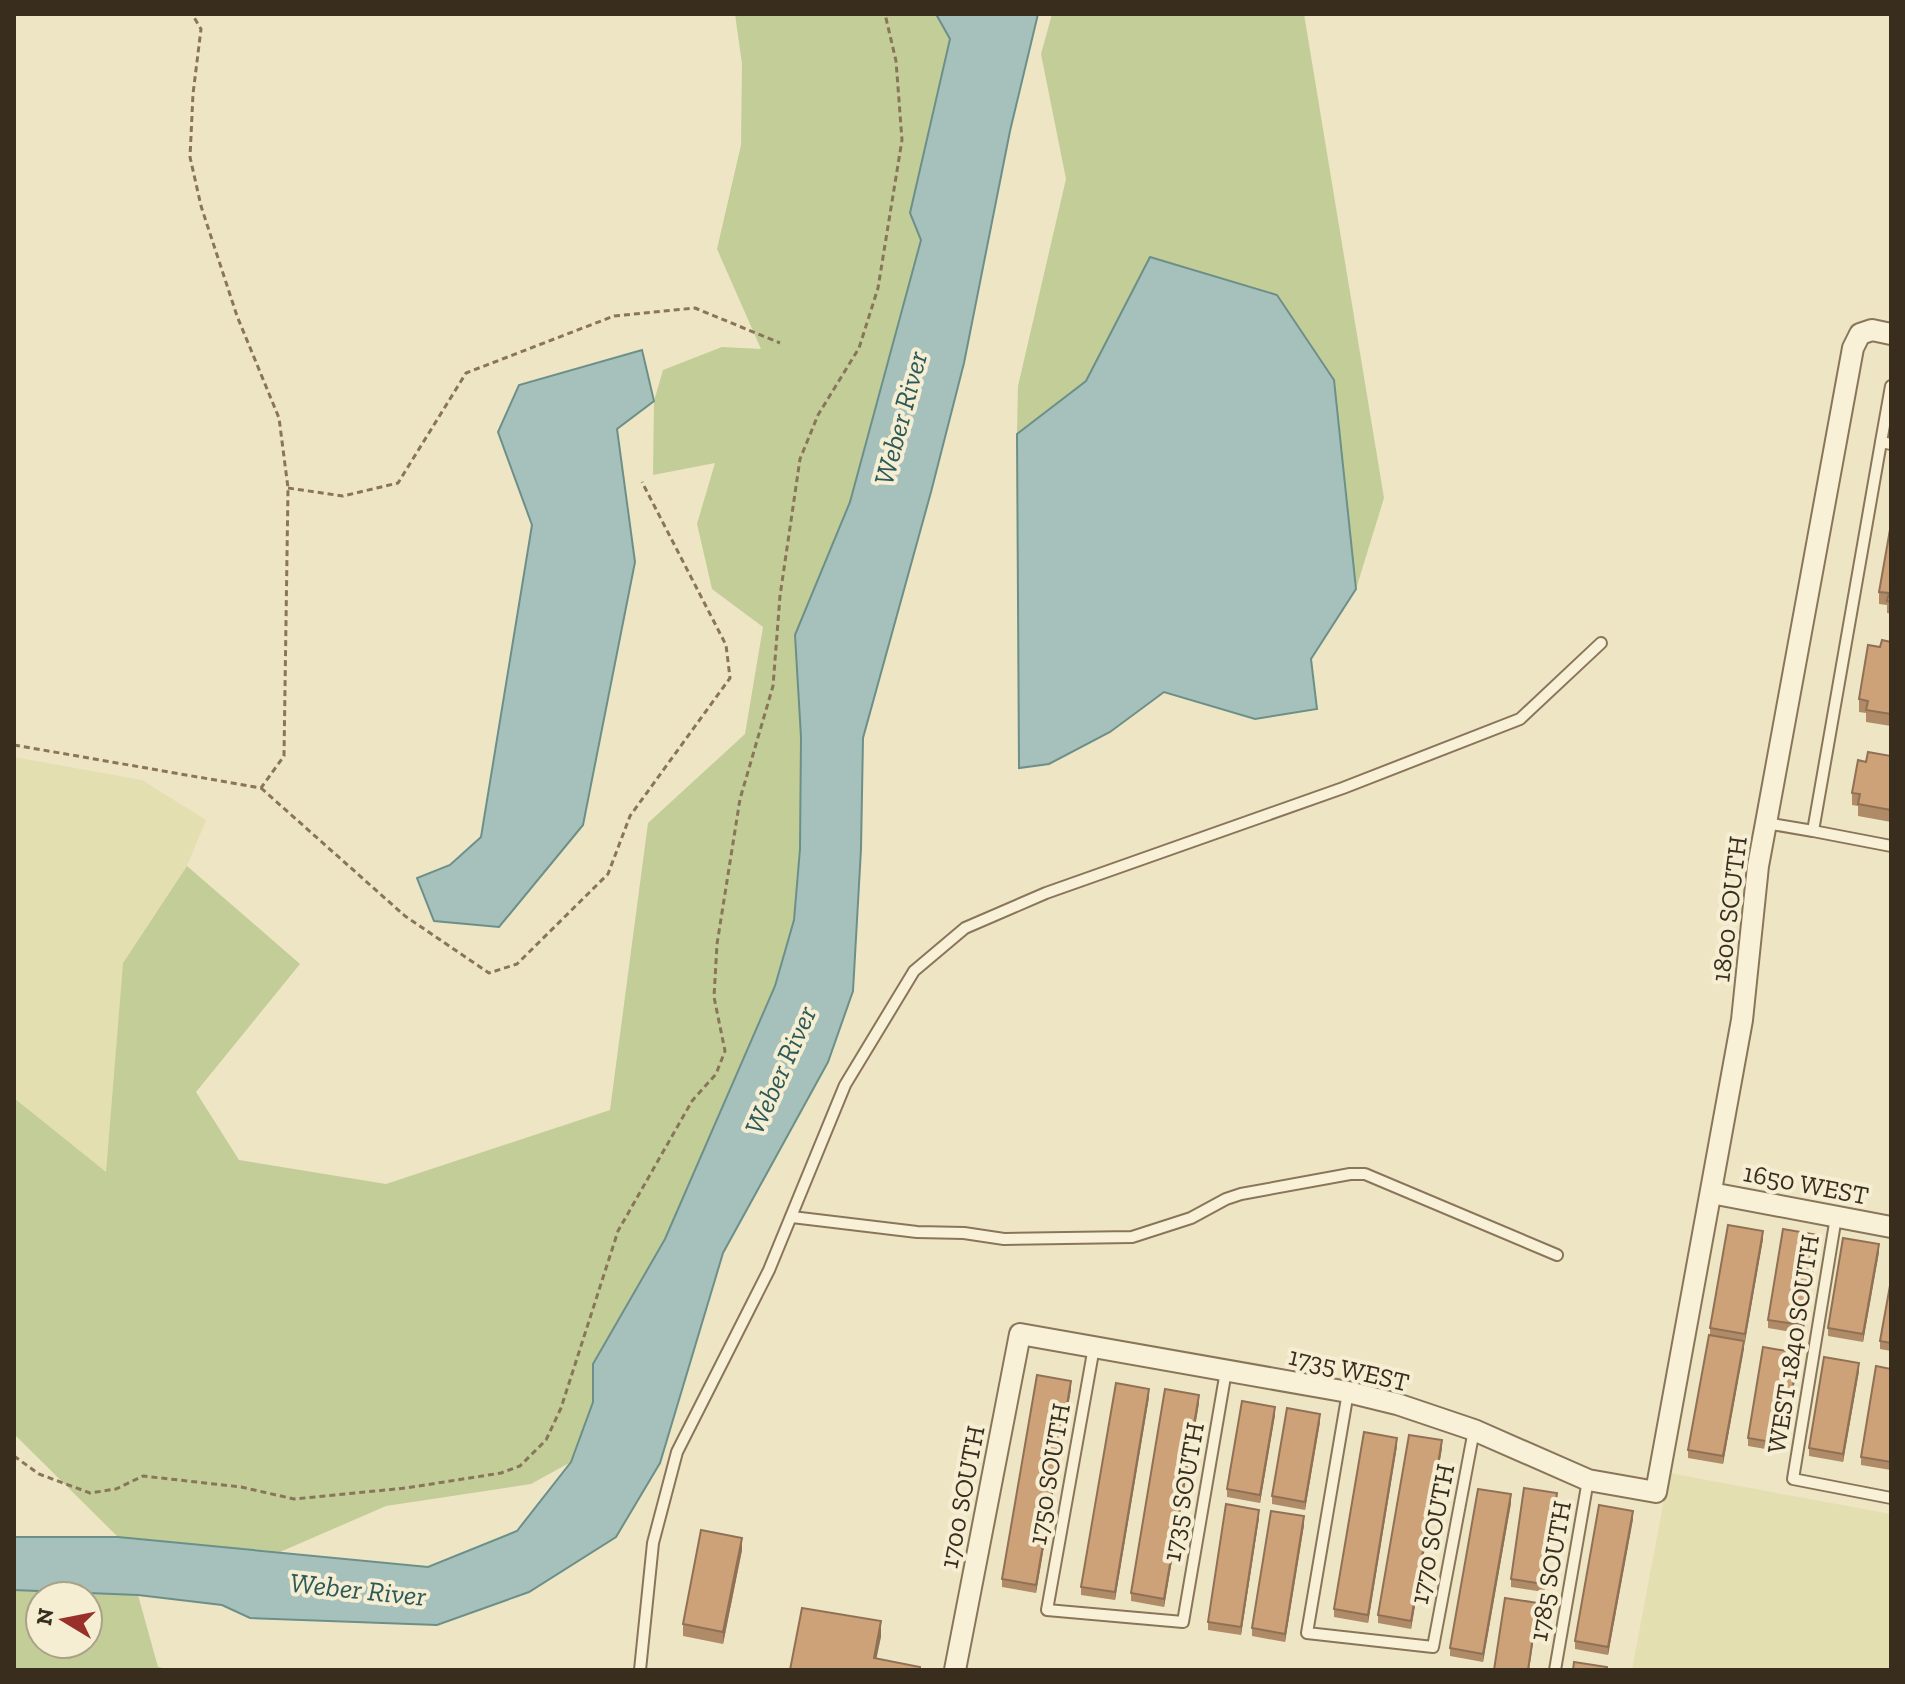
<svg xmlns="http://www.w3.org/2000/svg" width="1905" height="1684" font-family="'Zilla Slab',serif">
	<rect width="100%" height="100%" fill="#eee5c4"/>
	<!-- farmland -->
	<g fill="#e4dfb1">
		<path d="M14,757l128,23 64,40 -19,46 -64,97 -17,210 -92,-75z"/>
		<path d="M1669,1473l222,41v156h-259z"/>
	</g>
	<!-- green -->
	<g fill="#c3cd97" fill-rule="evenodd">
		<path d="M735,14h201l14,25 -40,174 11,26 -71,263 -55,133 6,102 -1,112 -6,71 -19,66 -110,253 -72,125v38l-22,60 -40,22 -145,22 -106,46 -162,-15 -104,-103v-336l92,74 17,-209 64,-97 113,98 -104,128 43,68 147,24 224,-74 38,-287 97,-89 18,-107 -51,-38 -15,-65 18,-61 -62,12 1,-74 9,-31 59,-23 39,2 -44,-100 24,-104 1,-81z"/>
		<path d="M1052,14h252l80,484 -28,91 -22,-209 -184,-123 -64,124 -69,53 1,-48 48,-207 -25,-125z"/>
		<path d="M14,1590l124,5 20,72 15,3h-159zM40,1596h48v48h-48z"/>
	</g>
	<!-- water -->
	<g fill="#a6c1bb" stroke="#6c9089" stroke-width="2">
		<path d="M936,14h102l-28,117 -46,232 -33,129 -68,246 -2,111 -8,142 -25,71 -105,191 -63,210 -44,74 -87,55 -92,33 -187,-7 -28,-13 -84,-10 -124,-5v-53h104l310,30 89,-36 54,-69 22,-60v-38l72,-125 110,-253 19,-66 6,-71 1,-112 -6,-102 55,-133 71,-262 -11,-27 40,-174z"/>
		<path d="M1150,257l127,38 57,85 22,209 -45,70 6,50 -62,10 -91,-27 -54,40 -61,32 -30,4 -2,-334 69,-53z"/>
		<path d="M642,350l12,51 -37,28 18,133 -52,263 -84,102 -65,-6 -17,-43 33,-13 31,-28 51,-312 -34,-93 21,-47z"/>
	</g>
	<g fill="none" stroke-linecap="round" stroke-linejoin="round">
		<defs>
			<g id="lane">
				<path d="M1891,386l-10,56 10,2"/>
				<path d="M1881,442l-68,389 78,15"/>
				<path d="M1766,823l47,8"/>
				<path d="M792,1217l125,15 47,1 40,6 128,-2 59,-19 35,-19 15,-5 109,-20h15l192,81"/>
				<path d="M1836,1217l-43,262 98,19"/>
				<path d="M1094,1347l-47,263 136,12 43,-251"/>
				<path d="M1348,1392l-41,241 126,14 41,-217"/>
				<path d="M640,1670l13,-127 24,-91 92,-182 76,-185 69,-114 51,-43 81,-35 297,-105 177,-69 81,-76"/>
				<path d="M1555,1670l33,-190"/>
			</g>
			<g id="street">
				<path d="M1711,1193l180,34"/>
				<path d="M955,1670l65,-336 328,58 49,12 77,26 114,50 68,12 86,-472 16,-154 8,-43 87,-475 7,-14 12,-4 19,4"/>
			</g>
		</defs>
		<!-- lane casing -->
		<use href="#lane" stroke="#89765a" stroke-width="14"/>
		<!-- street casing -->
		<use href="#street" stroke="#89765a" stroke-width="24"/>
		<!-- path -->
		<g stroke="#89765a" stroke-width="3" stroke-dasharray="6 4" stroke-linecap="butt">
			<path d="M288,488l55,8 55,-13 68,-110 148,-57 81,-8 85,35"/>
			<path d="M14,745l247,43 23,-32 4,-268 -9,-70 -42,-102 -36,-110 -11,-49 3,-63 8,-65 -9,-15"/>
			<path d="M261,788l144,128 84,57 28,-9 91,-90 22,-58 100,-138 -4,-33 -84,-163"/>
			<path d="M14,1456l25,18 51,19 26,-4 27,-13 98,11 53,12 112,-11 95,-15 19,-7 26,-26 15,-32 57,-177 74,-130 24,-27 9,-23 -11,-54 3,-53 23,-145 33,-113 7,-90 20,-137 18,-44 41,-67 19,-60 24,-148 -6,-79 -11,-47"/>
		</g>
		<!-- lane -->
		<use href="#lane" stroke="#f9f1d7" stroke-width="10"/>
		<!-- street -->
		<use href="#street" stroke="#f9f1d7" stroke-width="20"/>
	</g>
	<!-- wall -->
	<g fill="#b08b68">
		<path d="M1891,524v90l-4,-1v-8l-8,-1v-12z"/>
		<path d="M1891,642v84l-25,-4v-9l-7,-1v-13l21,-52z"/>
		<path d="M1891,756v66l-33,-6v-10l-6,-1v-12l14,-31z"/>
		<path d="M1763,1239l-40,225 -35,-6v-8l22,-115v-7z"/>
		<path d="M1818,1243l-15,91 -35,-6v-8z"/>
		<path d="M1879,1252l-16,90 -35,-6v-8z"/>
		<path d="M1891,1280v71l-11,-2v-8z"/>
		<path d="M1798,1361l-15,91 -35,-6v-8z"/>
		<path d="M1891,1369v101l-30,-5v-8z"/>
		<path d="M1859,1371l-16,91 -34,-6v-8z"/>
		<path d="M1071,1389l-35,204 -34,-6v-8z"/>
		<path d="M1149,1397l-34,203 -34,-5v-8z"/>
		<path d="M1199,1403l-35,204 -33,-6v-8z"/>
		<path d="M1275,1415l-15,88 -33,-6v-8z"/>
		<path d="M1320,1422l-15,88 -33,-6v-8z"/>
		<path d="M1397,1446l-29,177 -34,-6v-8z"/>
		<path d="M1442,1448l-31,181 -33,-6v-8z"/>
		<path d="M1557,1501l-13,91 -33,-5v-8z"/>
		<path d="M1511,1503l-28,159 -33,-6v-8z"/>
		<path d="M1259,1518l-18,117 -33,-5v-8z"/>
		<path d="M1633,1519l-25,136 -33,-6v-8z"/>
		<path d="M1304,1525l-19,117 -33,-6v-8z"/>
		<path d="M742,1550l-19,94 -40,-8v-12z"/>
	</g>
	<!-- shaded-wall -->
	<g fill="#907155">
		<path d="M1763,1231v8l-18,103v-8z"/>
		<path d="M1818,1235v8l-15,91v-9z"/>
		<path d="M1879,1244v8l-16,90v-8z"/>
		<path d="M1744,1341v8l-21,115v-8z"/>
		<path d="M1798,1353v8l-15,91v-8z"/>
		<path d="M1859,1363v8l-16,91v-8z"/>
		<path d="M1071,1381v8l-35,204v-8z"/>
		<path d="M1149,1389v8l-34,203v-8z"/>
		<path d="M1199,1395v8l-35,204v-8z"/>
		<path d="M1275,1407v8l-15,88v-8z"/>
		<path d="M1320,1414v8l-15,88v-8z"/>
		<path d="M1397,1438v8l-29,177v-8z"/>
		<path d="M1442,1440v8l-31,181v-8z"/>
		<path d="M1557,1493v8l-13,91v-8z"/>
		<path d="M1511,1494v9l-28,159v-8z"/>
		<path d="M1259,1510v8l-18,117v-8z"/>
		<path d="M1633,1511v8l-25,136v-8z"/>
		<path d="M1304,1516v9l-19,117v-8z"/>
		<path d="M742,1538v12l-19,94v-12z"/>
		<path d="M1538,1603v8l-9,59h-1z"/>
		<path d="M881,1621v16l-7,33v-12z"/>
	</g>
	<!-- building -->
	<g fill="#cda279" stroke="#907155" stroke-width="2">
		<path d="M1891,524v78l-4,-1 2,-8 -10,-1z"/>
		<path d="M1882,640l9,2v72l-25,-4 2,-9 -9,-2 9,-54 12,2z"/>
		<path d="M1868,752l23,4v54l-33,-6 2,-10 -8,-1 6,-33 8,2z"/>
		<path d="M1728,1225l35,6 -18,103 -35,-6z"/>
		<path d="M1783,1229l35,6 -15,90 -35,-5z"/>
		<path d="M1843,1238l36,6 -16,90 -35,-6z"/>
		<path d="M1891,1280v63l-11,-2z"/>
		<path d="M1709,1335l35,6 -21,115 -35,-6z"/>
		<path d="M1763,1347l35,6 -15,91 -35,-6z"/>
		<path d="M1824,1357l35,6 -16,91 -34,-6z"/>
		<path d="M1876,1366l15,3v93l-30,-5z"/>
		<path d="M1037,1375l34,6 -35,204 -34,-6z"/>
		<path d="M1116,1383l33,6 -34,203 -34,-5z"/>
		<path d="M1165,1389l34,6 -35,204 -33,-6z"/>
		<path d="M1242,1401l33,6 -15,88 -33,-6z"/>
		<path d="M1287,1408l33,6 -15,88 -33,-6z"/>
		<path d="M1364,1432l33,6 -29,177 -34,-6z"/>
		<path d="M1409,1435l33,5 -31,181 -33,-6z"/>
		<path d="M1524,1488l33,5 -13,91 -33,-5z"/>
		<path d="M1478,1489l33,5 -28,160 -33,-6z"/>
		<path d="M1226,1504l33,6 -18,117 -33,-5z"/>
		<path d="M1599,1505l34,6 -25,136 -33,-6z"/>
		<path d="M1271,1511l33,5 -19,118 -33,-6z"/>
		<path d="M701,1530l41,8 -19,94 -40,-8z"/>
		<path d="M1505,1598l33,5 -10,67h-34z"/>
		<path d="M802,1608l79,13 -7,37 46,9v3h-130z"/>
		<path d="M1574,1662l33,5v3h-34z"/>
	</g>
	<g text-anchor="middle" stroke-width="8" stroke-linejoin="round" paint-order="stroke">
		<!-- street labels -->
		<g font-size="26" fill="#392d1e" stroke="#f6eed3">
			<text transform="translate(1729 909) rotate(-83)" y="9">1800 SOUTH</text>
			<text transform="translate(1806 1184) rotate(11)" y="9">1650 WEST</text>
			<text transform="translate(1793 1344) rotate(-81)" y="9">WEST 1840 SOUTH</text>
			<text transform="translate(1349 1369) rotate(13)" y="9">1735 WEST</text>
			<text transform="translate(1049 1474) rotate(-80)" y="9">1750 SOUTH</text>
			<text transform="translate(1183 1492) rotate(-80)" y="9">1735 SOUTH</text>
			<text transform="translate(962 1497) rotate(-79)" y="9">1700 SOUTH</text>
			<text transform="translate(1432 1534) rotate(-79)" y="9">1770 SOUTH</text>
			<text transform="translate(1550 1571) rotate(-80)" y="9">1785 SOUTH</text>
		</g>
		<!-- water labels -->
		<g font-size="28" font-style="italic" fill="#2d5959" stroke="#f6eed3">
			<text transform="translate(900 418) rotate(-75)" y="10">Weber River</text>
			<text transform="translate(780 1070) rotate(-66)" y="10">Weber River</text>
			<text transform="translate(358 1589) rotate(6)" y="10">Weber River</text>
		</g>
	</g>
	<!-- border -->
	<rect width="1905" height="1684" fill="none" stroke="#392d1e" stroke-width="32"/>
	<!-- north arrow -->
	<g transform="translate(64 1620) rotate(280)"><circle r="38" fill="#f6eed3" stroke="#aaa18b" stroke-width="2"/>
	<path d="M0-6L14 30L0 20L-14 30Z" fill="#993029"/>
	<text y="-12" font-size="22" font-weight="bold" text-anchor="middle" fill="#392d1e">N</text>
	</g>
</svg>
